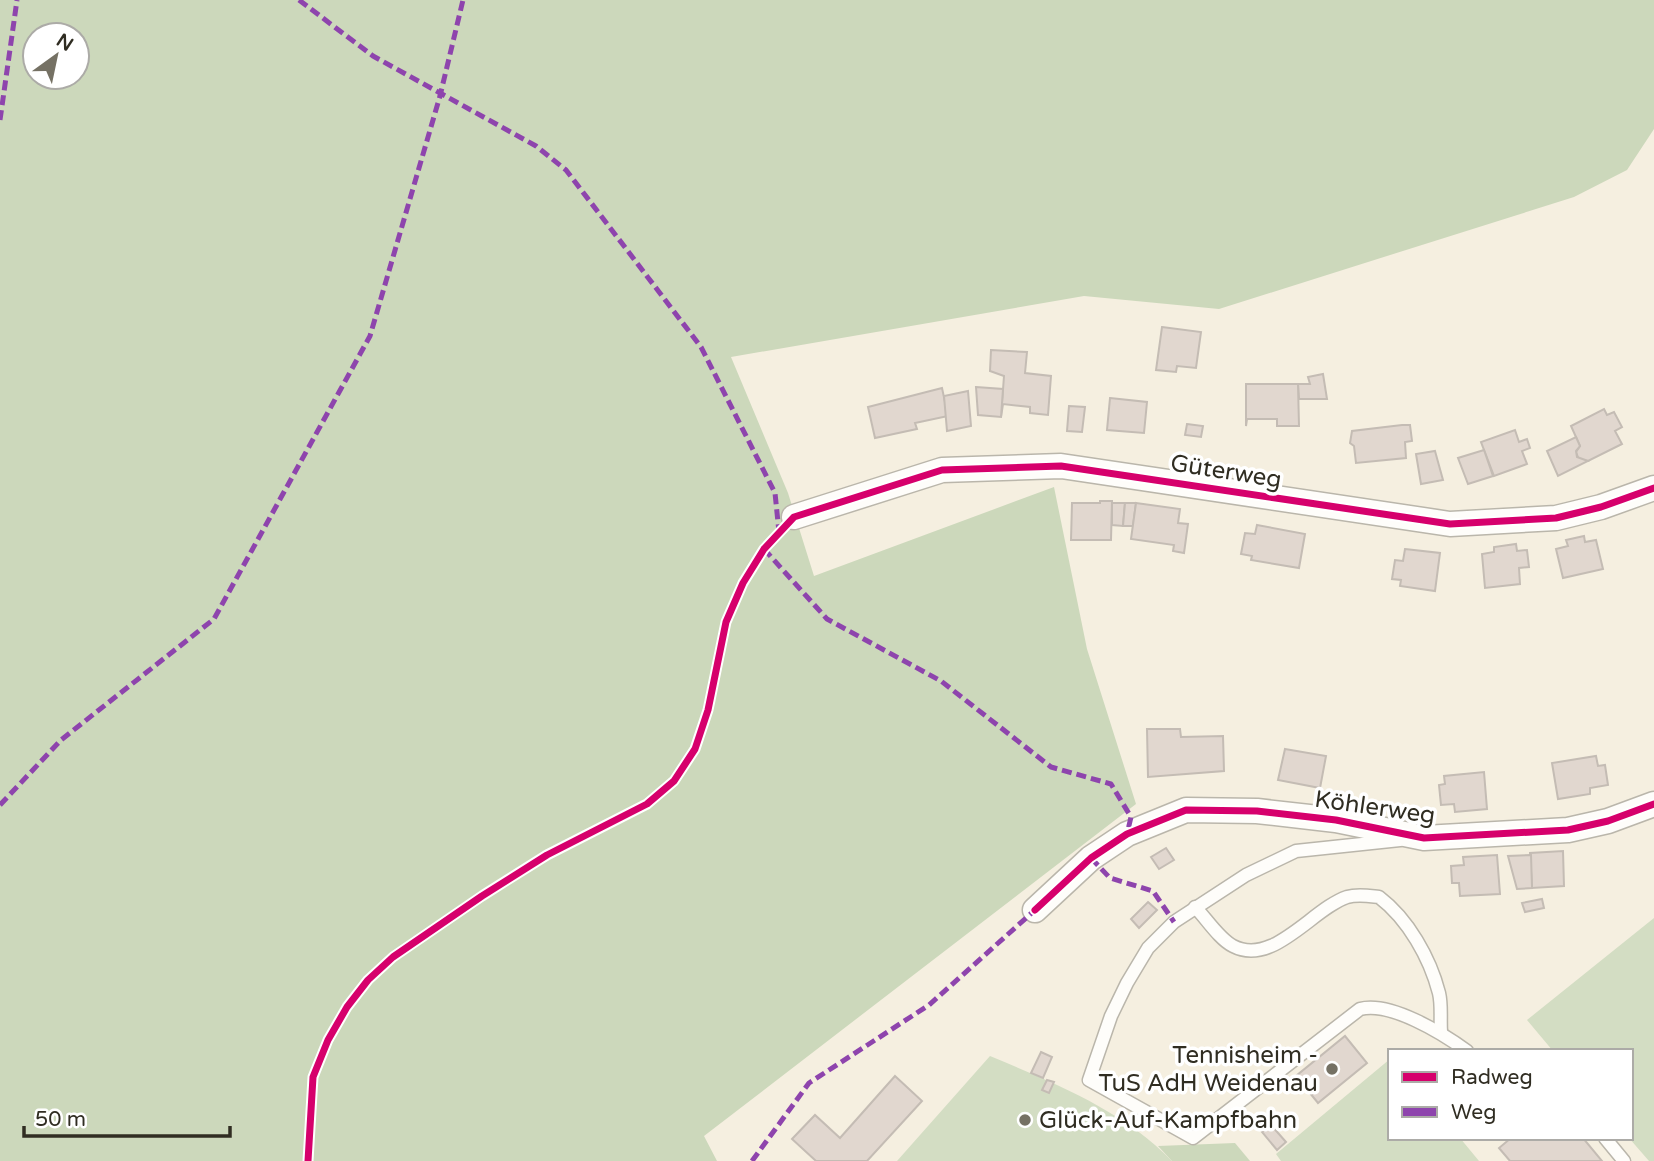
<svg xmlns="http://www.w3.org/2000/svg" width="1654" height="1161" font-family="'Varela Round',sans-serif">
	<rect width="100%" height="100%" fill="#f5efe0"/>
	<!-- green -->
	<g fill="#d3ddc3">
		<path d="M1654,918v243h-5l-20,-23 2,-87h-78l-26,-31z"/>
		<path d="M990,1056c64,27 133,54 182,105h-275z"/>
		<path d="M1390,1059v79h70l19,23h-198l-5,-7z"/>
	</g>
	<!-- forest -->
	<g fill="#ccd8bb" fill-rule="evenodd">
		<path d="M0,0h1654v129l-27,41 -53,27 -355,112 -135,-13 -353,61 57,136 26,83 240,-89 33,162 49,155 -432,332 13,25h-717zM35,35h42v42h-42z"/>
		<path d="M1235,1143l15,18h-78l-14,-15z"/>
	</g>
	<!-- building -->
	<g fill="#e1d7cf" stroke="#c4bcb4" stroke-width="2">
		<path d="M1162,327l39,5 -5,36 -19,-2 -1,6 -20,-2z"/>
		<path d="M991,350l36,2 -2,21 26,3 -3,39 -18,-2v-6l-27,-3 -2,13 3,-41 -14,-5z"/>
		<path d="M1323,374l4,25h-28l-1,-15h12l-2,-7z"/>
		<path d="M1246,384h52l1,42h-22v-7h-30l-1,7z"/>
		<path d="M976,387l27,2 -2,28 -23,-2z"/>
		<path d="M942,388l6,28 -33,7 2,6 -42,9 -7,-31z"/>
		<path d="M968,391l3,35 -24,5 -3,-35z"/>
		<path d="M1110,398l37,4 -3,31 -37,-3z"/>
		<path d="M1069,406l16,1 -3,25 -15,-1z"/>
		<path d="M1604,409l3,6 7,-3 8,15 -7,4 7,13 -34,17 -9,-1 -3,-8 4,-6 -9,-20z"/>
		<path d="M1187,424l16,2 -2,11 -16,-2z"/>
		<path d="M1402,425h8l2,16 -7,1 1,16 -50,5 -2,-17 -4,-3 2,-12z"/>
		<path d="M1515,430l4,12 8,-3 3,9 -8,3 5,13 -33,12 -13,-34z"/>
		<path d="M1576,437l4,9 -4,5 1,6 11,4 -30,15 -11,-25z"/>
		<path d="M1484,450l9,26 -25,8 -10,-26z"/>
		<path d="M1435,451l8,29 -22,4 -5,-30z"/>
		<path d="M1100,501h12l-1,39h-40l1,-37h28z"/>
		<path d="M1112,503h13l-2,23 -11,-1z"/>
		<path d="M1125,503h11l-3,23h-10z"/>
		<path d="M1136,503l44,6 -2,14 10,1 -4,29 -11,-2 1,-6 -43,-6z"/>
		<path d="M1257,525l48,9 -6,34 -48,-8 1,-4 -11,-2 4,-21 10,1z"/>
		<path d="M1584,536l1,6 11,-2 7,29 -40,9 -7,-29 12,-3 -2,-6z"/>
		<path d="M1516,544l1,7 10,-1 2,17 -10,1 1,16 -35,4 -3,-34 12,-2v-5z"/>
		<path d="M1405,549l35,4 -5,38 -35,-5 1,-6 -9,-1 3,-19 8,1z"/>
		<path d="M1147,729h33l1,8 42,-1 1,35 -76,6z"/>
		<path d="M1285,749l41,7 -6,32 -42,-8z"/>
		<path d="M1596,756l2,10 7,-1 3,20 -18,3v6l-32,5 -6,-36z"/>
		<path d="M1484,772l3,37 -32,3 -1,-8 -13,1 -2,-20 6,-1 -1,-8z"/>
		<path d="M1166,848l8,12 -15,9 -8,-12z"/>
		<path d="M1563,851l1,35 -32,2 -2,-35z"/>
		<path d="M1497,855l3,39 -40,2 -1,-13h-7l-1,-17 13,-1 -1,-8z"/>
		<path d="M1531,855l1,33 -15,1 -9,-33z"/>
		<path d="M1542,899l2,9 -19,4 -3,-9z"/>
		<path d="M1148,902l9,8 -18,18 -8,-9z"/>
		<path d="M1345,1036l22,27 -49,40 -22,-27z"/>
		<path d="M1041,1052l11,5 -9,21 -12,-5z"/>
		<path d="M895,1076l27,25 -55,60h-51l-24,-22 23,-24 25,23z"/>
		<path d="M1047,1080l7,2 -5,11 -7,-3z"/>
		<path d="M1271,1125l15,17 -9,8 -15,-18z"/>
		<path d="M1511,1138h72l19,23h-92l-11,-13z"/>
	</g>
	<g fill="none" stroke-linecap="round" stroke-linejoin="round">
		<defs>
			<g id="service">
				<path d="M1400,840l-104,11 -50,24 -72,47 -26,26 -21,35 -16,33 -22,64 104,58 167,-129c30,-8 82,24 107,42"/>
				<path d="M1195,907c11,11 24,32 38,39 40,21 79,-37 114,-49 11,-3 22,-1 32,0 29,22 51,61 60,96 3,12 1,26 2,39"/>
				<path d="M1605,1138l19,23"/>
			</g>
			<g id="minor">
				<path d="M794,517l148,-47 119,-4 389,58 106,-6 45,-11 53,-19"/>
				<path d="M1035,910l56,-52 36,-24 59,-24 71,1 79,9 88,18 144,-8 40,-9 46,-17"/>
			</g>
		</defs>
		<!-- service casing -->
		<use href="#service" stroke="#bab6ab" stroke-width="15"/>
		<!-- minor casing -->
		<use href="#minor" stroke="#bab6ab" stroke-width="27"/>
		<!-- service -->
		<use href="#service" stroke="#fefdfa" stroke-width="12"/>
		<!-- minor -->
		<use href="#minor" stroke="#fefdfa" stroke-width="24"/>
		<!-- quiet -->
		<g stroke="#8e44ad" stroke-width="5" stroke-dasharray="10 5" stroke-linecap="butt">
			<path d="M299,0l74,56 163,90 30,24 135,177 74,146 4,39"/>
			<path d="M0,120l17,-120"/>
			<path d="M764,549l63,70 114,62 110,86 60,17 20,33 -4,17"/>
			<path d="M0,805l61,-65 153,-121 156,-283 70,-240 23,-96"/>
			<path d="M1091,858l19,20 43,13 21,31"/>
			<path d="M752,1161l57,-78 120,-78 106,-95"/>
		</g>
		<defs>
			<g id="cycleway">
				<path d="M1035,910l56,-52 36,-24 59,-24 71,1 79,9 88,18 144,-8 40,-9 46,-17"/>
				<path d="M308,1161l5,-84 15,-37 19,-33 21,-27 25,-23 89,-61 65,-41 100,-51 27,-23 21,-32 13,-39 18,-88 17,-39 21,-34 30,-32 148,-47 119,-4 389,58 106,-6 45,-11 53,-19"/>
			</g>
		</defs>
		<!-- cycleway casing -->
		<use href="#cycleway" stroke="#fff" stroke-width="11"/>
		<!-- cycleway -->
		<use href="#cycleway" stroke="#d6006c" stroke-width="7"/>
	</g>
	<!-- markers -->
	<g fill="#757164" stroke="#fff" stroke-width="2.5">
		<circle cx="1332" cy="1069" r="7"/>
		<circle cx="1025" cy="1120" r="7"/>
	</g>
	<g text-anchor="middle" stroke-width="7" stroke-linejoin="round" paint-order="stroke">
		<!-- street labels -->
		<g font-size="24" fill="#302d22" stroke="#fff">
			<text transform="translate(1226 471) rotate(9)" y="8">Güterweg</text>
			<text transform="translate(1375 807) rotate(8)" y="8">Köhlerweg</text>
		</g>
		<!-- poi labels -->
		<g font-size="24" fill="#302d22" stroke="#fff" text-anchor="end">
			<text x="1318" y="1063">Tennisheim -<tspan x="1318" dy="28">TuS AdH Weidenau</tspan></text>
			<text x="1039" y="1128" text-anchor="start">Glück-Auf-Kampfbahn</text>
		</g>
	</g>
	<!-- legend -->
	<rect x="1388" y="1049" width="245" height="91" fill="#ffffff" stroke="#acaba7" stroke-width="2"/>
	<rect x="1402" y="1072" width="35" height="10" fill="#d6006c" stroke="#acaba7" stroke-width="2"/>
	<text x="1451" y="1084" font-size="21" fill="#302d22">Radweg</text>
	<rect x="1402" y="1107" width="35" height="10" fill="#8e44ad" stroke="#acaba7" stroke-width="2"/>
	<text x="1451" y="1119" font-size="21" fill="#302d22">Weg</text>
	<!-- north arrow -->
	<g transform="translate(56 56) rotate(33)"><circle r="33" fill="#ffffff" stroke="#acaba7" stroke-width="2"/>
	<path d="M0-5L12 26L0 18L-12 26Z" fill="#757164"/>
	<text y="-10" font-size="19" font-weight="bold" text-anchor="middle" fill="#302d22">N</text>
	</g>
	<!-- scale -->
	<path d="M24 1126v10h206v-10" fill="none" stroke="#302d22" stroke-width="3.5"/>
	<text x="35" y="1126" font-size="21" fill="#302d22" stroke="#ffffff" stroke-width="5" paint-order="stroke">50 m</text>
</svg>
